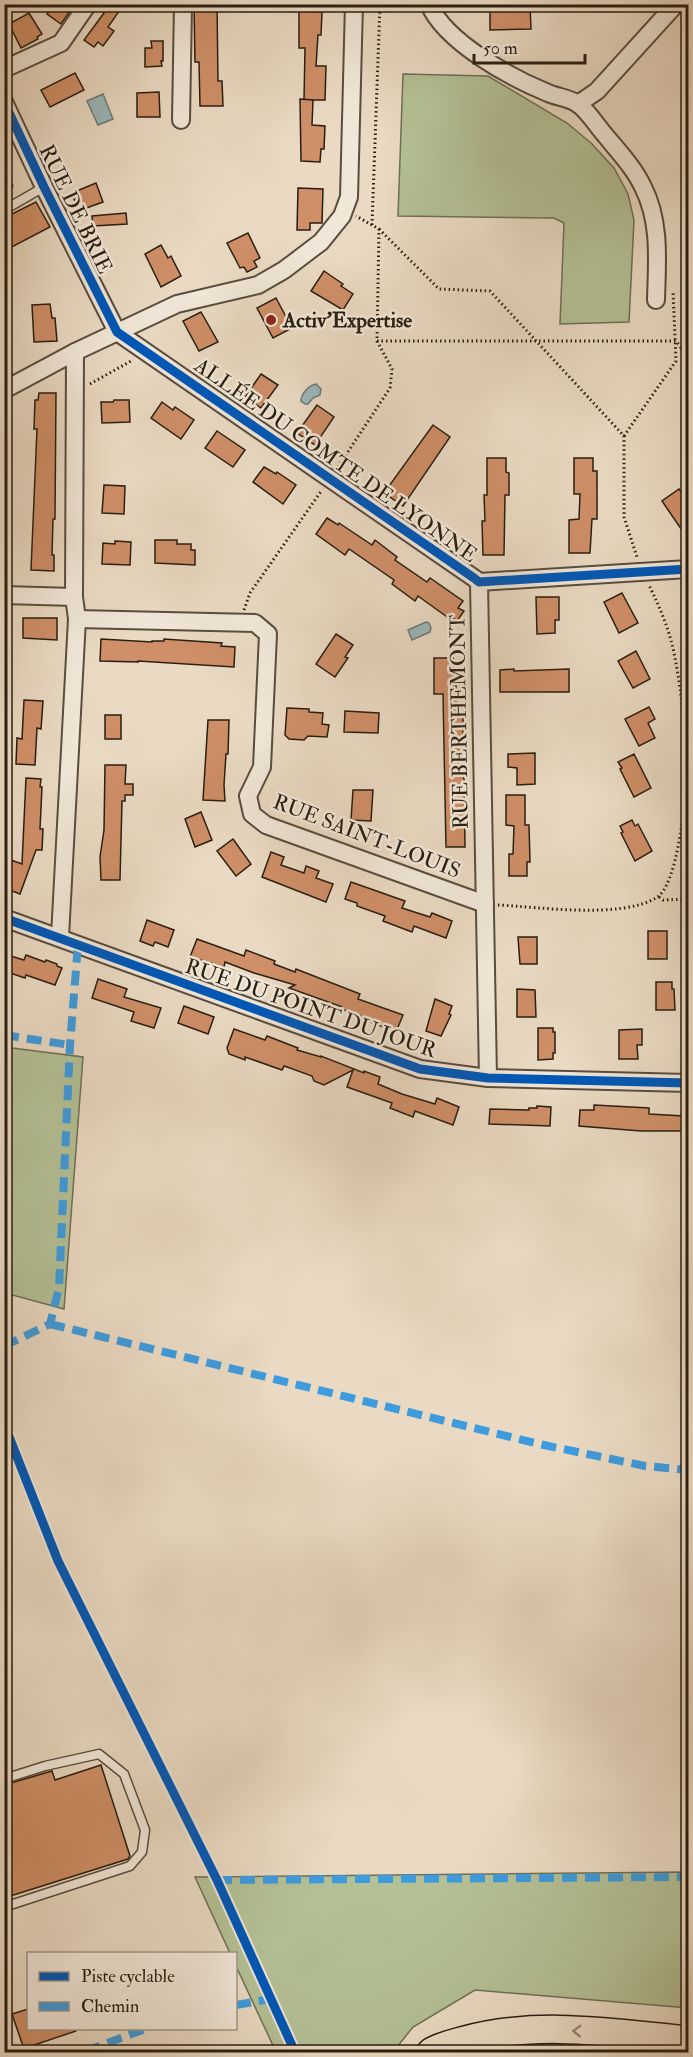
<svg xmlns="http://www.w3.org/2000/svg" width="693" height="2057" font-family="'IM FELL Double Pica',serif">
	<rect width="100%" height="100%" fill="#eadac3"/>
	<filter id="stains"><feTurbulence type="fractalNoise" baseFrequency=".00333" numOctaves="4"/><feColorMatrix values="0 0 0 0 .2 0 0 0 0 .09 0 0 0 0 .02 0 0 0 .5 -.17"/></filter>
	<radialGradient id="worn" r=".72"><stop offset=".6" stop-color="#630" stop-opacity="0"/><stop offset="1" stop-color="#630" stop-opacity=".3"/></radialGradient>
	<!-- green -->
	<g fill="#b4c096" stroke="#6e6f54" stroke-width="1.5">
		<path d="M403,74l85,2 79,47 24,20 23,25 14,26 6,26 -5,102 -69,2 4,-101 -10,-5 -156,-2z"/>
		<path d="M4,1047l79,10 -19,252 -59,-16z"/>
		<path d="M688,1872v136l-213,-18 -62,37 -20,25h-117l-40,-86v-12l-6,-1 -35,-76z"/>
		<path d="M542,2041l139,11h-143z"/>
	</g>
	<!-- water -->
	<g fill="#9bb8bc" stroke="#6d7a78" stroke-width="1.5">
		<path d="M103,94l10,25 -15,6 -11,-24z"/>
		<path d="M316,384l5,5 -1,6 -7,3 -5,6h-3l-4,-3c0,-7 8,-16 15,-17z"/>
		<path d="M426,622l3,1 2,5 -1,4 -18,8 -4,-10z"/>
	</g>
	<!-- building -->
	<g fill="#cf8f68" stroke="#291e11" stroke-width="1.5">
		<path d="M54,4h21l-14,20 -14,-10z"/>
		<path d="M98,4h26l-16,23 6,4 -11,15 -5,-4 -4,5 -10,-7 20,-27 -6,-5z"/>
		<path d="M194,4h23l1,77h4l1,25h-23l-1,-44h-4z"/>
		<path d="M490,4h40l1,25 -41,1z"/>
		<path d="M299,11l23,1 -1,23h-3l-2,31h10l-1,34h-21l1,-52h-6z"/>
		<path d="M29,13l13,21 -5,3 1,2 -17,9 -12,-24z"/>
		<path d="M151,41h12v20h-2l1,5 -17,1v-19h7z"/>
		<path d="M75,73l9,17 -34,17 -9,-17z"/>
		<path d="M159,92l1,25h-23v-24z"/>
		<path d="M300,99l13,1 -1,25 13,1 -1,23h-3l-1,13 -19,-1z"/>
		<path d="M96,183l7,19 -25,9 -6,-18z"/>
		<path d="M298,188l25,1 -1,34h-12v7h-13z"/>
		<path d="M36,202l14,25 -46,24v-33z"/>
		<path d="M126,213l1,11 -34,2 -1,-10z"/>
		<path d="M248,233l12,25 -6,3 3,6 -10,5 -3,-5 -4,1 -13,-25z"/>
		<path d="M161,245l7,13 3,-2 10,20 -20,11 -16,-33z"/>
		<path d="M324,271l19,13 -2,2 12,8 -10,16 -32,-19z"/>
		<path d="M276,298l16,30 -19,10 -16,-30z"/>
		<path d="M50,304l2,14h3l2,23 -23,1 -2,-37z"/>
		<path d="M201,312l17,30 -19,9 -16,-30z"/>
		<path d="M261,374l17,11 -17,23 -16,-11z"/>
		<path d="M39,393h17l-1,126h-2l-1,36h2v16l-23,-1 6,-141h-3l1,-29h3z"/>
		<path d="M114,400h15l1,22 -28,1 -1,-21h12z"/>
		<path d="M162,402l11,8 2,-3 19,13 -13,19 -30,-21z"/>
		<path d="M317,405l17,12 -19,28 -18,-12z"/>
		<path d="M433,425l17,12 -47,69 -19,-13z"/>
		<path d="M217,431l28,19 -12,17 -28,-19z"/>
		<path d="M487,458h19v14l3,1v22h-4l-1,60h-21l-1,-34h3l-1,-26h3z"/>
		<path d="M574,458h19v13h4v48h-5l-2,34h-21v-33l10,-1 1,-25h-6z"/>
		<path d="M264,467l12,7 1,-2 19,13 -13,19 -30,-22z"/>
		<path d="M104,485l21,1 -1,28 -22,-1z"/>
		<path d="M679,489l9,12v38l-26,-38z"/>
		<path d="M327,518l11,7 1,-2 33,22 3,-5 22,17 -2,3 32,22 3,-4 33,23 -5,7 6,3 -7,10 -5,-4 -2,2 -32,-23 -3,5 -23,-17 2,-4 -45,-31 -4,6 -29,-21z"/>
		<path d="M155,540h22v4h14v6h4v15l-40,-2z"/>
		<path d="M115,541l16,1 -1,23 -28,-1 1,-21 12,1z"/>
		<path d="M622,593l16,30 -19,10 -15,-31z"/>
		<path d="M536,597h23v23h-4v13l-18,1z"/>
		<path d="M23,618h34v22l-34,-2z"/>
		<path d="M336,634l17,11 -8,12 3,1 -13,19 -19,-13z"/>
		<path d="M101,639l51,3v-1h12v-2l58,4 -1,3 14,1 -1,20 -96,-6v1l-38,-1z"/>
		<path d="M636,651l14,28 -17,9 -15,-27z"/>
		<path d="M434,658h19v13h3v41h7l2,135h-19l-3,-153h-9z"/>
		<path d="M514,669v2l55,-2v23h-69v-22z"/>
		<path d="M24,700l19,1 -2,28 -4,-1 -2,37 -19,-1 1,-26 5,1z"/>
		<path d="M649,707l6,12 -7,4 7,15 -16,8 -14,-27z"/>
		<path d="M287,708l22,1v3l14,1 -1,11 7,1 -2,12 -19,-1 -4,4 -15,-1 -4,-4z"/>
		<path d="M345,711l34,2 -1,20 -34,-1z"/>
		<rect x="105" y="715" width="16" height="24"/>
		<path d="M208,720h21l-1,34h-2l-2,31 1,16 -22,-1z"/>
		<path d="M535,753v31l-18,1v-17l-9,-1v-13z"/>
		<path d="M634,754l17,34 -17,9 -14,-28 2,-1 -4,-6z"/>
		<path d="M105,765h21l-1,19h8v11h-8v6h-3l-2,79h-19l-1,-23 4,-27z"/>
		<path d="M26,778l15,1 -1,8h2l-2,42h3l-1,21h-6l-16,44 -16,-6v-9l7,-19 11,4z"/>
		<path d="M353,790h20l-2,31 -20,-1z"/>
		<path d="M506,795h19v30h4l1,37h-3v14h-18v-22h4l1,-28 -8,-1z"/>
		<path d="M201,812l11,28 -17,7 -10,-28z"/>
		<path d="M632,820l3,6 3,-2 14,27 -17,10 -14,-28 2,-1 -3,-6z"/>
		<path d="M233,839l18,25 -15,12 -19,-25z"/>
		<path d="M271,852l13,5 -3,8 23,8 2,-7 13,5 -3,7 17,6 -7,18 -64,-25z"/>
		<path d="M351,882l54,19 -3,7 28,9 2,-4 20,8 -6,17 -32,-12 -2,6 -29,-11 2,-5 -28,-10v-3l-12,-4z"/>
		<path d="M147,920l27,10 -6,17 -13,-5 -2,4 -13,-5z"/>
		<rect x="648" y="931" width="19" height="28"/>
		<path d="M518,937h19v27h-17z"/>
		<path d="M197,939l47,17 2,-6 29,11 -1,3 21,8 1,-3 64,25 -2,5 45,16 -7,17 -28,-11 1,-2 -28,-10 1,-2 -53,-19 6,-3 -41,-12 -29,-11 -1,5 -34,-10z"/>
		<path d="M4,954l20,6 2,-5 19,7 1,-2 11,4v2l5,2 -7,17 -29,-10 -1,3 -21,-7z"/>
		<path d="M98,979l29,10 -3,8 37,11 -7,20 -23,-7 3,-9 -42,-14z"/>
		<path d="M656,982h16v7h2l1,21h-19z"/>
		<path d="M517,989l18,1 1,27h-19z"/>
		<path d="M435,999l17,7 -3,8 2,1 -10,21 -15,-5z"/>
		<path d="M184,1006l30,11 -6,17 -30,-11z"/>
		<path d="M538,1028h15v4h2v21h-2v6l-15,1z"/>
		<path d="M234,1029l31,11 2,-4 31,12 -1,2 24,7v-1l43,17v-2l16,6 -2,7 24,10 33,10 2,-6 22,9 -6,18 -38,-14 -2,6 -23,-9 2,-5 -45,-16 6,-17 -29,15 -10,-4 -2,-5 -22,-8 -6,-2 -2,4 -37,-13v3l-16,-6 -2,-6z"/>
		<path d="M642,1029v16h-5l1,14h-19v-29z"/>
		<path d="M594,1105l55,3v6l35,2v15h-43l-62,-5 1,-16h14z"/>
		<path d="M537,1106l14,1 -1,19 -61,-2 1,-15 39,1v-2h8z"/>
		<path d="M101,1765l29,91 -2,3 -124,39v-113l48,-14 3,9z"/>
		<path d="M28,2009v19h48v3l-48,16v5h-3l-13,-38z"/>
	</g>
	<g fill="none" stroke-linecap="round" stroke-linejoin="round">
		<defs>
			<g id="service">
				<path d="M4,180l4,6 -4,2"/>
				<path d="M4,210l40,-23"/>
				<path d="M4,1779l41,-13 54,-12 25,20 21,56 -3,22 -12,14 -126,41"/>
				<path d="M81,2052l5,-1"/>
			</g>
			<g id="minor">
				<path d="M429,4c16,38 82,74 119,89 9,4 22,5 30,11 10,7 19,22 27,31 14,17 29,33 38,52 18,35 14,75 13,113"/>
				<path d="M4,69l57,-26 27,-39"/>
				<path d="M4,102l40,85 73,145 357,246 5,4 209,-13"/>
				<path d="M578,104l19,-13 79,-87"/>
				<path d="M181,120l2,-116"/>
				<path d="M4,390l71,-38 102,-48 81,-19 26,-15 37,-28 21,-26 7,-19 5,-193"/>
				<path d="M479,582l9,496"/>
				<path d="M4,595l70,2"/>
				<path d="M77,619l178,4 13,11 -6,133 -14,29 4,18 14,11 219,79"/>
				<path d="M4,918l416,151 68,9 200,5"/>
				<path d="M60,937l17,-318 -3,-22 1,-245"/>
			</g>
			<path id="trunk" d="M431,2052c9,-6 23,-9 34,-12 72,-20 150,-7 223,0"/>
		</defs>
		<!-- service casing -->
		<use href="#service" stroke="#594d3e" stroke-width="11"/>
		<!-- minor casing -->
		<use href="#minor" stroke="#594d3e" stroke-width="20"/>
		<!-- trunk casing -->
		<use href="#trunk" stroke="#291e11" stroke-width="30"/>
		<!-- path -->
		<g stroke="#291e11" stroke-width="3" stroke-dasharray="1.5 3" stroke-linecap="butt">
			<path d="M372,225l8,-221"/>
			<path d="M379,229l60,60 51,2 134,145v81l13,40"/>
			<path d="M377,341h299l12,16"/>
			<path d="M90,384l41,-23"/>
			<path d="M624,436l52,-75 -3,-70"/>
			<path d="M338,467l52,-79 2,-19 -15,-28 2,-112 -23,-13"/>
			<path d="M244,610l6,-17 72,-103"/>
			<path d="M659,897l4,3 25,-1"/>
			<path d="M498,905c42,2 122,14 158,-7 21,-11 29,-93 30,-117 1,-35 -4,-88 -11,-123 -5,-27 -14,-48 -26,-73"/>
		</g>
		<!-- service -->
		<use href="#service" stroke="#f1e7d8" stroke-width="8"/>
		<!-- minor -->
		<use href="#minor" stroke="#f1e7d8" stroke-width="16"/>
		<!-- trunk -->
		<use href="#trunk" stroke="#eadac3" stroke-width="27"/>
		<!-- quiet -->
		<g stroke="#3d9bde" stroke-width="8" stroke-dasharray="15 8" stroke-linecap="butt">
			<path d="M4,1035l66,10"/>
			<path d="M50,1324l489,120 106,22 43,4"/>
			<path d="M4,1346l46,-22 9,-36 11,-243 8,-101"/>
			<path d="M217,1880l471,-3"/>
			<path d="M236,2005l35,-6 -1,-2"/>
			<path d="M86,2051l62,-23"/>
		</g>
		<defs>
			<g id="cycleway">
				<path d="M4,102l40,85 73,145 357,246 5,4 209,-13"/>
				<path d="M4,918l416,151 68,9 200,5"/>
				<path d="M4,1424l54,137 159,319 78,172"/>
			</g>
		</defs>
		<!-- cycleway casing -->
		<use href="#cycleway" stroke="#f1e7d8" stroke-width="13"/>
		<!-- cycleway -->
		<use href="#cycleway" stroke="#0057b8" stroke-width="9"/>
	</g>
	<!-- one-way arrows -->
	<defs><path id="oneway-chevron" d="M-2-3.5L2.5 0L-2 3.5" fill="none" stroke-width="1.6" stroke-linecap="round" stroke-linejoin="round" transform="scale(1.5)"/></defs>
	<use stroke="#938573" href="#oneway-chevron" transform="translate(577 2031) rotate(-178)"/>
	<!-- markers -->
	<circle fill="#8f2418" stroke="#f1e7d8" stroke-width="2" cx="271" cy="320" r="6"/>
	<g text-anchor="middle" stroke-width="5" stroke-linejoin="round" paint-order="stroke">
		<!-- street labels -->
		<g font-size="21" fill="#291e11" stroke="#f1e7d8">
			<text transform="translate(76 209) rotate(64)" y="7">RUE DE BRIE</text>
			<text transform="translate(336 460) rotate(35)" y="7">ALLÉE DU COMTE DE LYONNE</text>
			<text transform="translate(459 722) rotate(-91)" y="7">RUE BERTHEMONT</text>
			<text transform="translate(367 836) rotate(21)" y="7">RUE SAINT-LOUIS</text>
			<text transform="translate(311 1008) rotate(19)" y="7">RUE DU POINT DU JOUR</text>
		</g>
		<!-- poi labels -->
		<g font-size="21" font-weight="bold" fill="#291e11" stroke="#f1e7d8" text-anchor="start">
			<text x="283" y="327">Activ'Expertise</text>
		</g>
	</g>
	<!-- margin -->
	<rect width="693" height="2057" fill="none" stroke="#eadac3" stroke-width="24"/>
	<rect x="6" y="6" width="681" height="2045" fill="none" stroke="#291e11" stroke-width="3"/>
	<rect x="12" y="12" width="669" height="2033" fill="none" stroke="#291e11" stroke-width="1.5"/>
	<!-- legend -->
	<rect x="27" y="1952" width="210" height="78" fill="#f1e7d8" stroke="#a19788" stroke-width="1.5"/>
	<rect x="39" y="1972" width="30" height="9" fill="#0057b8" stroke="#a19788" stroke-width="1.5"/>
	<text x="81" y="1982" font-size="18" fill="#291e11">Piste cyclable</text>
	<rect x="39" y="2002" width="30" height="9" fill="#3d9bde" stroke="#a19788" stroke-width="1.5"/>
	<text x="81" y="2012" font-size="18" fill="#291e11">Chemin</text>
	<!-- scale -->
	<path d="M474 54v9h111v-9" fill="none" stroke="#291e11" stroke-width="3"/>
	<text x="483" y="54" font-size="18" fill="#291e11" stroke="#f1e7d8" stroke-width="4.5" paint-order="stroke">50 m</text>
	<rect width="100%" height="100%" filter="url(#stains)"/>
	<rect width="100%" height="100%" fill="url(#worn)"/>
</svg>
